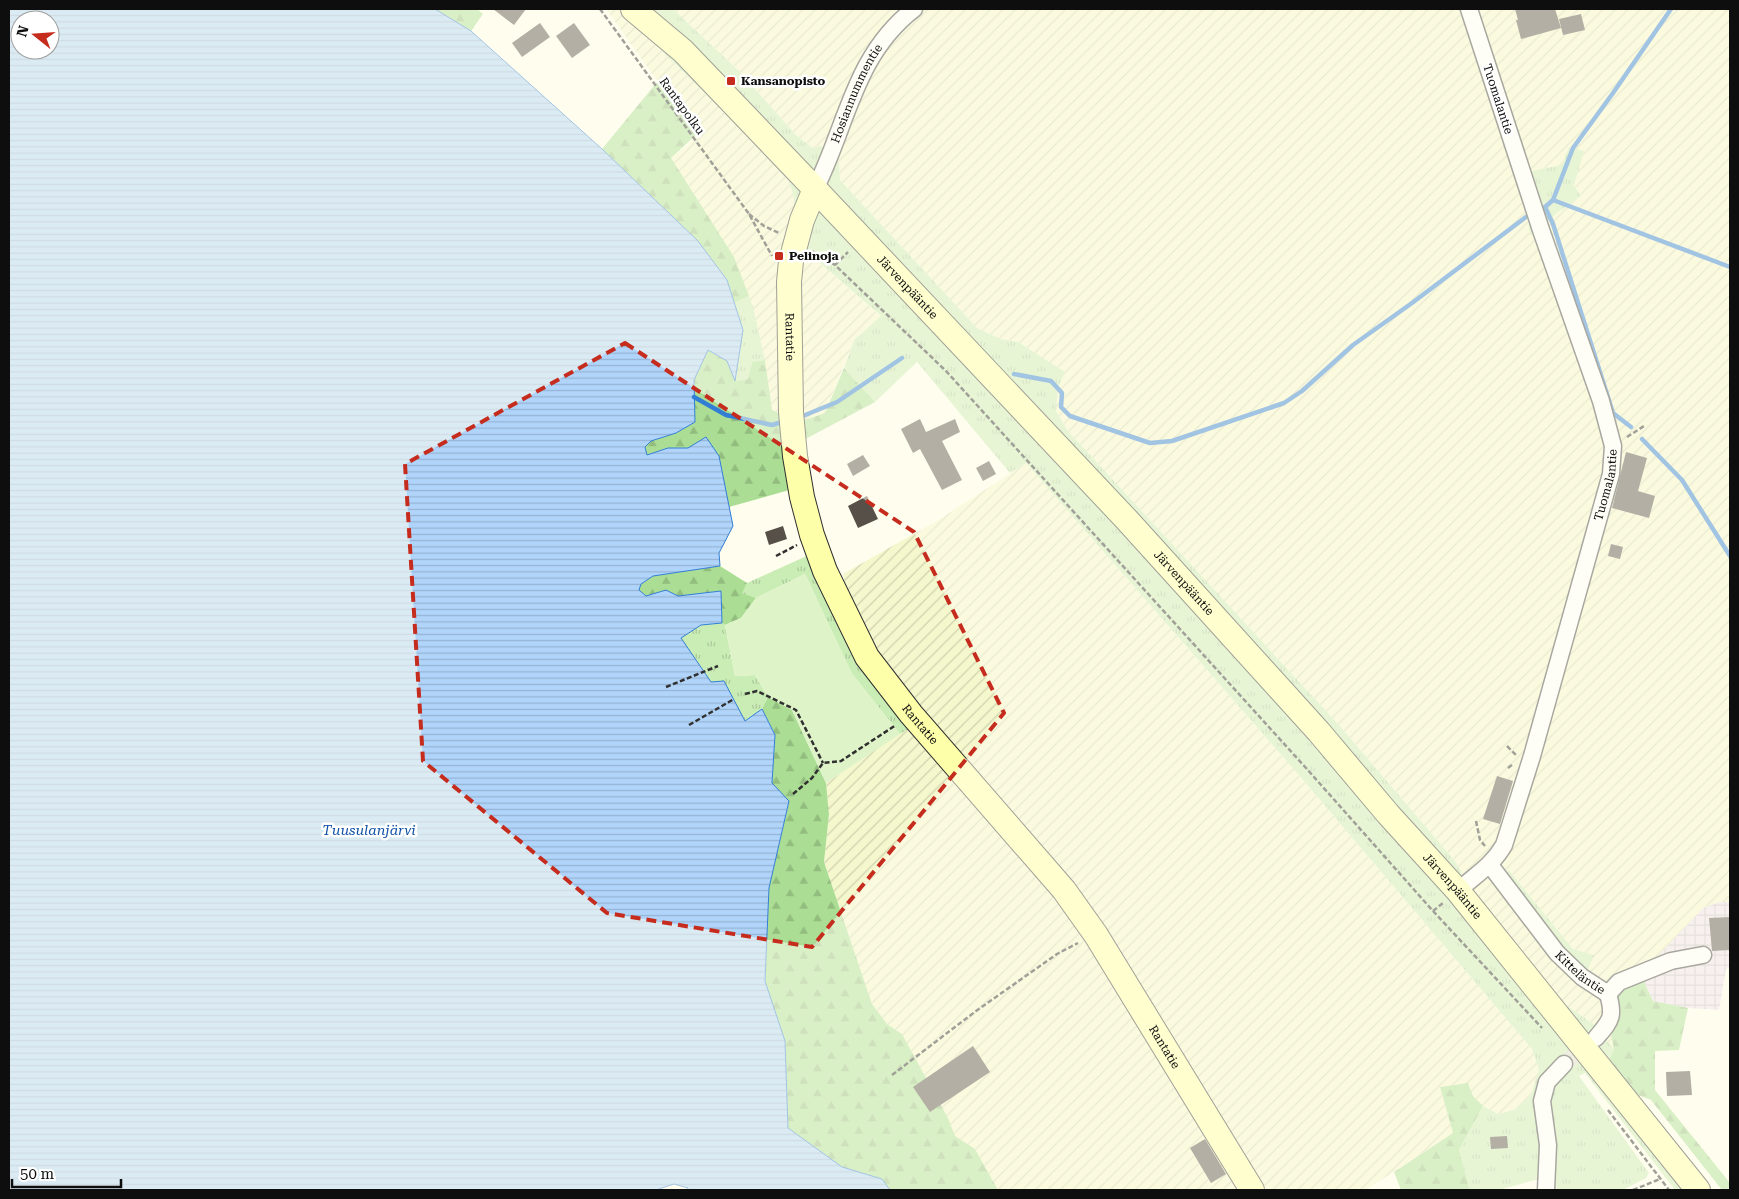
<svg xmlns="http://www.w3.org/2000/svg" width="1739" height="1199" font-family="'Roboto Serif',serif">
	<defs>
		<pattern id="industrial-grid" width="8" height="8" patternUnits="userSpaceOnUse" patternTransform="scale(1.25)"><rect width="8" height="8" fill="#ede1ed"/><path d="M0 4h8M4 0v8" fill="none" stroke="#cac0ca"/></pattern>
		<pattern id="farmland-furrows" width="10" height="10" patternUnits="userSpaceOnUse" patternTransform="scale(1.25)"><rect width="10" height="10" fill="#f5f7cd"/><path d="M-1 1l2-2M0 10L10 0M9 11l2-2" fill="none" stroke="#d1d3af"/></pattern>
		<pattern id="grass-tufts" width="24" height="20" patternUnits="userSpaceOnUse" patternTransform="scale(1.25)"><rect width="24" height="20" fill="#caecb5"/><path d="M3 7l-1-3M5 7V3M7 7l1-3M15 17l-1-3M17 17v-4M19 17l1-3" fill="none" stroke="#acc99a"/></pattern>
		<pattern id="forest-firs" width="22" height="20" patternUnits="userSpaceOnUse" patternTransform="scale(1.25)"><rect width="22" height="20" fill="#abde94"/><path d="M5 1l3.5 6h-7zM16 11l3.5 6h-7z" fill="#92bd7e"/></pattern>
		<pattern id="water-rules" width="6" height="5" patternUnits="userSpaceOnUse" patternTransform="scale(1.25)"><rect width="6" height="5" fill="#b0d4fa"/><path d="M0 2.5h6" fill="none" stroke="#96b5d5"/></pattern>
	</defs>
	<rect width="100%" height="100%" fill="#fffeee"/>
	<!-- industrial -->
	<path fill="url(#industrial-grid)" d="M1719,902h11v66l-4,1 -7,41 -31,-2 -35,-7 -15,-32 17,-10 48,-51z"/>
	<!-- farmland -->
	<g fill="url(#farmland-furrows)" fill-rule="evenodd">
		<path d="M606,9h13l107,105 63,67 5,13 2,16 -11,33 26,12 70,62 -27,23 -29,73 -26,9 -27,-12 -7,-50 -31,-103 -63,-99 17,-13 8,-10z"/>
		<path d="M673,9h1057v893h-11l-16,6 -48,51 -44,31 9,25 -9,21 3,13 -19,-24 -35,-24 -87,-108 -18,-32 -116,-136 -271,-294 -12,-20 2,-23 -40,-46 -17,-3 -24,-11 -137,-148 -1,-17 -26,-15 -17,-13 -56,-63zM1562,165l19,31 -24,17zM1508,870h1l64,79 -67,-66z"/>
		<path d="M1026,463l272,311 234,275 7,20 -8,26 -15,14 -18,5 -15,-8 -10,-10 -5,-13 -28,4 13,46 -87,57h-368l-23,-41 -20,-13 -7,-18 -46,-84 -15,-10 -15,-20 -48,-142 5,-48 -3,-31 101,-68 -48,-60 -33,-67 -3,-14 97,-55z"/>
	</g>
	<!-- grass -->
	<g fill="url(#grass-tufts)">
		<path d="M619,9h54l67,63 56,63 17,13 8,-2 18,17 1,17 137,148 24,11 17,3 47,30 -7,16 -2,23 12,20 271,294 116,136 18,32 87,108 35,24 19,24 -5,11 77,130h-11l-90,-117 -6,3 70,97 -3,5 -23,12h-80l-1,-12 -43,12h-29l-11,-40 24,-44 15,8 18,-5 15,-14 8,-26 -7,-20 -234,-275 -272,-311 -16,10 -93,-111 -42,40 -31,-34 10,-28 27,-24 -70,-61 -26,-12c9,-28 14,-33 4,-62l-63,-67z"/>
		<path d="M1569,147l15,4 -10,34 7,11 -24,17 -26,23 -2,-7 -2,-22 -10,-33 45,-9z"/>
		<path d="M749,296l4,11 12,53 -13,2 -4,17 -13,2 8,-51 -9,-27z"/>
		<path d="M811,554l100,173 -11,7 -48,-60 -47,-100 -49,24 -15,-5 6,-10z"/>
		<path d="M722,623l3,2 10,51 20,-1 13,22 -6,12 -17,12 -21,-40 -13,1 -30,-44 20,-13z"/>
		<path d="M1508,869l65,80 21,6 -7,17 -18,-9 -63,-80z"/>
	</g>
	<!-- forest -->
	<g fill="url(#forest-firs)">
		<path d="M435,9h42l6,5 -12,17z"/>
		<path d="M658,81l38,54 -25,23 63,99 15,39 -15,7 -7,-23 -29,-39 -96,-92z"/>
		<path d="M708,350l19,11 8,20 13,-2 4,-17 13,-2 7,50 27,12 26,-9 19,-45 31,34 -77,41 9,42 -78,22 -10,-51 -31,-8h-20l-21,7 -2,-8 6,-6 25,-8 19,-11 -1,-42z"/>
		<path d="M720,566l27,17 -5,10 14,5 -15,20 -16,7 -3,-2 -1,-32 -43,5 -12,-6 -20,6 -8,-6 3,-6 12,-8z"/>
		<path d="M768,697l24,13 34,73 3,31 -5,48 48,142 15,20 15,10 46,84 7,18 20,13 23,41h-108l-8,-11 -40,-12 -54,-39 -3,-87 -20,-60 4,-93 20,-86 -17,-19 3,-48 -13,-26z"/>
		<path d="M1638,969l15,32 35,7 -9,42 -24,1v39l75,93v7h-8l-71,-90 -13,-5 -29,-35 5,-11 -3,-13 8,-21 -8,-25z"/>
		<path d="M1468,1083l5,13 10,10 -24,44 11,40h-69l-7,-18 59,-39 -13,-46z"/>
	</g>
	<!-- pitch -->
	<path fill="#def3c8" d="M805,574l47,99 48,61 -74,49 -34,-73 -24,-13 -13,-22 -20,1 -10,-51 16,-7 15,-20z"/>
	<!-- water -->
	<path fill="url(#water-rules)" stroke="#327ed5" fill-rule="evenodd" d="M9,9h426l36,22 131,118 96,92 29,39 16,50 -8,51 -8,-20 -19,-11 -14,30 1,42 -19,11 -25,8 -6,6 2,8 21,-7h20l18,-11 13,19 14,70 -14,27 1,13 -67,10 -12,8 -2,6 7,6 20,-6 12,6 43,-5 1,32 -21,2 -20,13 30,44 13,-1 21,40 17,-12 13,26 -3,48 17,18 -20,87 -4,93 20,60 3,87 54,39 40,12 8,11h-203l1,-2 -14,-4 -18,6h-647zM20,20h30v30h-30z"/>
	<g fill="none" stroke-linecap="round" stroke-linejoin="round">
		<!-- stream -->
		<g stroke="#327ed5" stroke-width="4.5">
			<path d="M1553,200l177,67"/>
			<path d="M1014,374l37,7 11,12 -1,14 9,9 80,27 22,-2 112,-38 18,-12 51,-46 59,-42 114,-86"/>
			<path d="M694,397l32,18 46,10 13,-4"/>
			<path d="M798,418l39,-16 65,-44"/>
			<path d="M1631,427l-18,-14 -60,-189 -8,-17 8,-7 20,-52 40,-55 58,-84"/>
			<path d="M1642,439l40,41 48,76"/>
		</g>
	</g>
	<!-- building -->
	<g fill="#575049">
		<path d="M493,9h33l-12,16z"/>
		<path d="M1515,9h40l6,19 -40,11 -5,-19h2z"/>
		<path d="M1581,14l4,16 -22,5 -4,-16z"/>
		<path d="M540,23l10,14 -28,20 -10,-14z"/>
		<path d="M574,23l16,22 -18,13 -16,-22z"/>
		<path d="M920,419l6,13 29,-13 5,13 -18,9 20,39 -20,10 -22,-41 -7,4 -12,-24z"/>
		<path d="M1626,452l21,6 -9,33 17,5 -6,22 -37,-10z"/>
		<path d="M863,455l7,11 -17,10 -6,-12z"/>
		<path d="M989,461l7,13 -13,7 -7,-13z"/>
		<path d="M867,496l11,23 -20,9 -10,-22z"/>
		<path d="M783,526l4,13 -18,6 -4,-13z"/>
		<path d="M1611,544l12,3 -3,12 -12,-3z"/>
		<path d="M1497,776l16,5 -13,43 -17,-5z"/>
		<path d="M1730,917v33l-18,1 -3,-33z"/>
		<path d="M973,1046l17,26 -60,40 -17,-25z"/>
		<path d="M1690,1071l2,24 -25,1 -1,-24z"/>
		<path d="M1507,1136l1,12 -17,1 -1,-12z"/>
		<path d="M1205,1139l21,35 -15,9 -21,-35z"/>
	</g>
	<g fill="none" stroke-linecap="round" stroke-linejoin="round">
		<!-- street-tunnel -->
		<path stroke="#dbdacc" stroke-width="16" stroke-dasharray="16 8" stroke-linecap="butt" d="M1564,1064l28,-23"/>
		<defs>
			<g id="street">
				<path id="s1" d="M815,189c32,-63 39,-134 99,-180"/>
				<path id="s2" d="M1490,865l67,88 25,24 26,17 11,-12 52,-21 32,-6"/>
				<path id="s3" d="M1458,891c17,-16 34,-25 46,-46l28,-89 79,-282 2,-28 -12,-45 -60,-171 -72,-221"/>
				<path d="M1596,1038c14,-17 19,-20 12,-44"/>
				<path d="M1546,1190l2,-45 -6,-44 5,-19 17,-18"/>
			</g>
			<g id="secondary">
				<path id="s4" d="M633,9l50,42 132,138 312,331 192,212 69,82 70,77 240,299"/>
				<path id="s5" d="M815,189l-13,31 -11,41 -2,21 2,130 4,44 7,41 10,38 13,36 42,86 44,57 153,176 32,45 156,255"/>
			</g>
		</defs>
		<!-- street casing -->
		<use href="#street" stroke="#414141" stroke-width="19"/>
		<!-- secondary casing -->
		<use href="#secondary" stroke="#303030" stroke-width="26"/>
		<!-- path -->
		<g stroke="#303030" stroke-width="2.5" stroke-dasharray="5 2.5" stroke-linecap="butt">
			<path d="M600,9l149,205 23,42"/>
			<path d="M749,214l15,12 15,7"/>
			<path d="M812,251l23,14 111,106 360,397 127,143 109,117"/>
			<path d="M835,265l13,-13"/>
			<path d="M1627,437l17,-11"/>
			<path d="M776,556l21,-11"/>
			<path d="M666,687l52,-21"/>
			<path d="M745,694l12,-3 39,19 27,53"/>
			<path d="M689,725l45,-26"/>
			<path d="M1507,746l9,9"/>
			<path d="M1508,768l5,-4"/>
			<path d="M793,794l19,-16 11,-15 18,-2 55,-36"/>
			<path d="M1476,821l4,19 5,6"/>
			<path d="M1433,911l10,-8"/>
			<path d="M892,1075l84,-64 81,-57 21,-11"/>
			<path d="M1608,1110l61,80"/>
			<path d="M1633,1190l27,-11"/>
		</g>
		<!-- street -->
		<use href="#street" stroke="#fff" stroke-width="16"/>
		<!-- secondary -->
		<use href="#secondary" stroke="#fdffa9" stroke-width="24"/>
	</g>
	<!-- marked area -->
	<path d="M0 0H1739V1199H0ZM625,343l289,189 90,181 -192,234 -205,-34 -184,-152 -18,-297z" fill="#fffeee" fill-opacity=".55" fill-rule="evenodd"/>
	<path fill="none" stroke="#c62c1d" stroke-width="4" stroke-dasharray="10 6" stroke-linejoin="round" d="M625,343l289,189 90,181 -192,234 -205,-34 -184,-152 -18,-297z"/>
	<!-- markers -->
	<g fill="#c62c1d" stroke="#fff" stroke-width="2">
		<rect x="726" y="76" width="10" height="10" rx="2.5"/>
		<rect x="774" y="251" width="10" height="10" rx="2.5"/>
	</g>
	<g text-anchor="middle" stroke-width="5" stroke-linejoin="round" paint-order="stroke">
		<!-- poi labels -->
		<g font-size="12" font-weight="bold" fill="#0e0e0e" stroke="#fff" text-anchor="start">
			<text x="741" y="85">Kansanopisto</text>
			<text x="789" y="260">Pelinoja</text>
		</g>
		<!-- street labels -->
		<g font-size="12" fill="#0e0e0e" stroke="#fff">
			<text dy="4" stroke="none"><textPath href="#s1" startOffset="104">Hosiannummentie</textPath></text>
			<text transform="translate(1498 99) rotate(72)" y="4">Tuomalantie</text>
			<text transform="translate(682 106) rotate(54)" y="4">Rantapolku</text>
			<text dy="4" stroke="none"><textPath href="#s4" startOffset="391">Järvenpääntie</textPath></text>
			<text dy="4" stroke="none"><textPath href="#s5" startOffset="152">Rantatie</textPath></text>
			<text dy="4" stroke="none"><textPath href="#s3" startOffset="440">Tuomalantie</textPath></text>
			<text dy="4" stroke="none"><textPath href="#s4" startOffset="796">Järvenpääntie</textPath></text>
			<text dy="4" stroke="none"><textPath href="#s5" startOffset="572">Rantatie</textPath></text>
			<text dy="4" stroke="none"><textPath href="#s4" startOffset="1201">Järvenpääntie</textPath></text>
			<text dy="4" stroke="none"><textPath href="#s2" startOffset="141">Kitteläntie</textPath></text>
			<text dy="4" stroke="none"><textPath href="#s5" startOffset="978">Rantatie</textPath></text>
		</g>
		<!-- water labels -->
		<g font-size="14" font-style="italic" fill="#0f50a7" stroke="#fff">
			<text x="369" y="835">Tuusulanjärvi</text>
		</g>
	</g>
	<!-- border -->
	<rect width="1739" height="1199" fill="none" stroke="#0e0e0e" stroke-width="20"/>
	<!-- north arrow -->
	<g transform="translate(35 35) rotate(287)"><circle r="24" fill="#ffffff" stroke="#9f9f9f"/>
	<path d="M0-4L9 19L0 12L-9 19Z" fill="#c62c1d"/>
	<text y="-8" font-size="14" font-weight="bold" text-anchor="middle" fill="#0e0e0e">N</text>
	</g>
	<!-- scale -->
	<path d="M12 1179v8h109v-8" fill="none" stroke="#0e0e0e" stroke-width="2.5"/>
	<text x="20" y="1179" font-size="15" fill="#0e0e0e" stroke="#ffffff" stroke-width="4" paint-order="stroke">50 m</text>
</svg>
